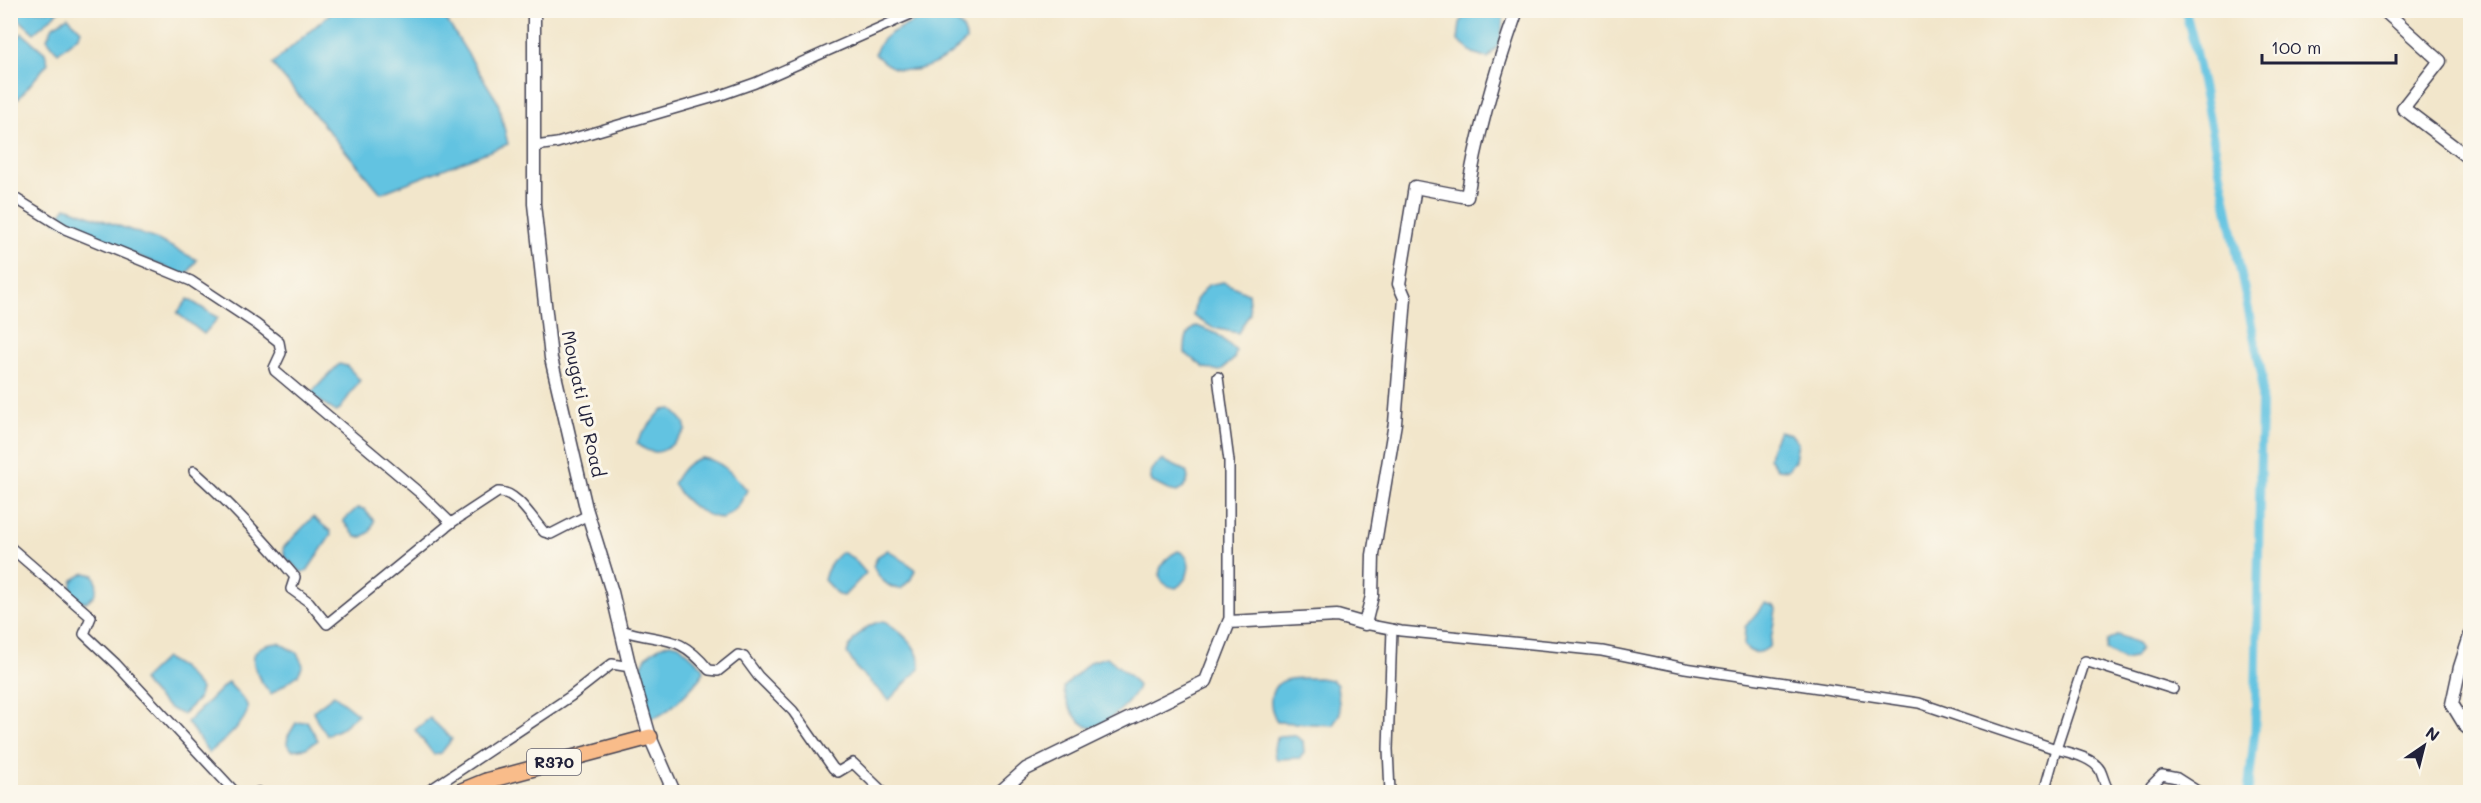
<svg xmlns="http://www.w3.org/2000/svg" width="2481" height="803" font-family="Mali,sans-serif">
	<rect width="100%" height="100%" fill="#fbf7ec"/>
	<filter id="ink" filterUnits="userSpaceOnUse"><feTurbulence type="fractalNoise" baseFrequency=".0167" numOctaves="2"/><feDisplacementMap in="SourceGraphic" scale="12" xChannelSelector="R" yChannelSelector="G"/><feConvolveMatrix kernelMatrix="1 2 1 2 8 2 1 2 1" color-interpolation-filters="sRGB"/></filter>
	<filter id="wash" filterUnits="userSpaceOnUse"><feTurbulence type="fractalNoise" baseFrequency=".008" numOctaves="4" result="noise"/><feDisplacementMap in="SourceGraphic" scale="24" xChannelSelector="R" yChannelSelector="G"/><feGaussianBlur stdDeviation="1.35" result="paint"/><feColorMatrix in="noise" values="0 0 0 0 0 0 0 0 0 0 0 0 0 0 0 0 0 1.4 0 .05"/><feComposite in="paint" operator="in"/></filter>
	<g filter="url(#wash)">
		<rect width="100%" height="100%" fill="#f2e6cb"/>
		<!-- water -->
		<g fill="#62c3e1" stroke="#42728e" stroke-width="1.5">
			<path d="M10,11l1,-1 48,1 -25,22z"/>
			<path d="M333,11h108l57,91 10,42 -127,49 -109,-129z"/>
			<path d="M1466,11h35l3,3 -4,29 -12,15 -15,-5 -15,-12 2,-18z"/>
			<path d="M929,13c17,4 38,8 37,28 -25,24 -63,45 -91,13 7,-26 35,-26 54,-41z"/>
			<path d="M68,17l13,13 -2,5 -21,18 -11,-14 6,-13z"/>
			<path d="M22,33l23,20 3,10 -30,36 -7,-4v-47z"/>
			<path d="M66,207l92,33 39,20 -11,16 -131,-55z"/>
			<path d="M1223,282l25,11 2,20 -12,20 -25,-5 -20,-12 3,-16 12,-15z"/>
			<path d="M188,299l30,19 -14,16 -27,-21z"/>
			<path d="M1197,326l20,8 19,17 -2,8 -14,12 -15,-3 -20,-15c0,-12 0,-21 12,-27z"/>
			<path d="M339,364l8,2 13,14 -20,29 -4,3 -26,-18z"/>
			<path d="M672,409l12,13 2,8c-15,18 -30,32 -49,13l3,-7 22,-26z"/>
			<path d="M1779,431l12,3 7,9 -3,17 -7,10 -11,-1 -8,-11 2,-10z"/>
			<path d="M701,458c19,1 33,17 46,32l-9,17 -16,12c-23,-5 -36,-16 -49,-35 6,-12 14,-23 28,-26z"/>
			<path d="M1162,460l24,11c5,10 -1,16 -9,21l-9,-2 -16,-8c-4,-10 2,-16 10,-22z"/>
			<path d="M357,508l7,1 10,12 -4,11 -8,5h-6l-13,-16z"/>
			<path d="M313,517l17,14 1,4 -24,36 -6,1 -16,-15 -2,-9z"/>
			<path d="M888,550l22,15 5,5 -4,9 -10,10c-13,0 -23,-12 -28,-23l5,-10z"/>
			<path d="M1178,551c17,6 12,29 -2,37 -27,-5 -17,-28 2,-37z"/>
			<path d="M842,552l11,6 13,15 -22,23 -6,-1 -14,-15c2,-10 9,-22 18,-28z"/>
			<path d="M85,573l9,2c5,11 3,21 -8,27l-6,-1 -10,-9 3,-12z"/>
			<path d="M1765,603l9,3 2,3 -6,37c-9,8 -18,9 -26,0l1,-19z"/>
			<path d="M884,621c16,10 37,26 36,47l-31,32 -32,-31 -10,-16c5,-15 20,-30 37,-32z"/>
			<path d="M2118,635l20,8 2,6 -6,9 -10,2 -18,-10 1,-9z"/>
			<path d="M279,643l18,10 6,12 -5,10 -27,19c-17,-20 -32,-49 8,-51z"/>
			<path d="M670,643l9,2 24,22 1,5c-8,12 -39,47 -54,46 -6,-31 -25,-61 20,-75z"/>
			<path d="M1107,657l25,21 6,8c-6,17 -30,37 -47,42 -15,-5 -27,-26 -27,-41l26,-25z"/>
			<path d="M165,658l17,10 19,21 -3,10 -15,15c-15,-3 -31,-21 -41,-34z"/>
			<path d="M1319,678l13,2 5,5 3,28 -7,12 -56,-3c-5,-11 -8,-17 -5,-28 5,-20 30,-15 47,-16z"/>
			<path d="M228,682c5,7 16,15 19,23 5,14 -28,40 -38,48l-22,-31z"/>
			<path d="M334,695l24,19 -18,15 -13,6 -10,-14 -4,-10z"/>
			<path d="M430,718l22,21 -11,14 -7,2 -19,-25z"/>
			<path d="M307,721l11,19 -12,8 -14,2 -5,-6 1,-8 8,-13z"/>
			<path d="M1294,735l9,6 1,12 -4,5 -23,1c-5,-6 -3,-17 2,-23z"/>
		</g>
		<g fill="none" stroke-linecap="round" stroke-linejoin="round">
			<!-- canal -->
			<path stroke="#62c3e1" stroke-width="9" d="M2185,10l8,30 69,336 -7,355 -7,61"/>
		</g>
	</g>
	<g filter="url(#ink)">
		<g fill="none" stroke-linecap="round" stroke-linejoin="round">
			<defs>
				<g id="minor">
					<path d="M535,146l22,-3 161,-47 37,-13 165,-73"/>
					<path d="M10,195l55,34 126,52 65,43 23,18 2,11 -7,15 1,3 146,123 30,29"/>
					<path d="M1218,377l11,84v161"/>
					<path d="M194,471c37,33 69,68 101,106l-4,12 18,13 18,22 124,-101 47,-31c18,-2 35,28 46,40l7,2 37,-19"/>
					<path d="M10,547l81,70 -7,17 32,30 119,128"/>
					<path d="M1365,624l36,7 201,20 83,17 234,35 137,46 29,-88 88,28"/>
					<path d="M621,630c42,14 56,1 88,40l9,1 20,-16 6,2 14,19 35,35 40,57 5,4 15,-9 30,29"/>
					<path d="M258,792h1"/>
					<path d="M427,792l144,-96 41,-32 12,2 5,-2"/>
					<path d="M1390,792l-2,-43 4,-120"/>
					<path d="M2044,792l12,-43c14,4 36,8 44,21 4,8 4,15 10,22"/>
					<path d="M2149,792l2,-6 11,-11 15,3 22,14"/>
				</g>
				<g id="tertiary">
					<path d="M534,10v194l17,154 35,150 26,84 17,72 21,73 24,55"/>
					<path d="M2388,10l-1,3 53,48 -37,47 67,51"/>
					<path d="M2470,636l-10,31 -8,37 14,23 4,2"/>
					<path d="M1000,792l26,-23 180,-88 23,-59 108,-6 28,8 7,-28 1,-41 22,-132 10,-125 -6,-14 16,-97 52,10c10,-64 28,-125 50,-187"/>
				</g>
				<path id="primary" d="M459,792l27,-11 164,-44"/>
			</defs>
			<!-- minor casing -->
			<use href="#minor" stroke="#413f51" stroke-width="12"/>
			<!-- tertiary casing -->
			<use href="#tertiary" stroke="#413f51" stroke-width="15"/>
			<!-- primary casing -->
			<use href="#primary" stroke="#413f51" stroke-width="18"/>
			<!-- minor -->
			<use href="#minor" stroke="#fff" stroke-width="9"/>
			<!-- tertiary -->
			<use href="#tertiary" stroke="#fff" stroke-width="12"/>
			<!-- primary -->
			<use href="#primary" stroke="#f9bc8a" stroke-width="15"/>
		</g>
	</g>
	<g text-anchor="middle" stroke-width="6" stroke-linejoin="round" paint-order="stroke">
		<!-- shield labels -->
		<rect fill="#fbf7ec" stroke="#636270" stroke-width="1.5" x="527" y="749" width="54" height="26" rx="4.5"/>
		<g font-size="16" font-weight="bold" fill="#22223b">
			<text x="554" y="768">R370</text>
		</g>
		<!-- street labels -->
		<g font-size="18" fill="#22223b" stroke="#fbf7ec">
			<text transform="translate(583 404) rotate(78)" y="6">Mougati UP Road</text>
		</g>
	</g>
	<!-- margin -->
	<rect width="2481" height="803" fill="none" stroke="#fbf7ec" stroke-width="36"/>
	<!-- north arrow -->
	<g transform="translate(2424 746) rotate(35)" stroke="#fbf7ec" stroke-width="4.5" paint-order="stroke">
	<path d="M0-4.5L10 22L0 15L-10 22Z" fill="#22223b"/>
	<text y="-9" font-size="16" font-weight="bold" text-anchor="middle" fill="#22223b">N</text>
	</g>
	<!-- scale -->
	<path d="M2262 54v9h134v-9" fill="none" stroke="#22223b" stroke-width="3"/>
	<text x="2271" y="54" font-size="18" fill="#22223b" stroke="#fbf7ec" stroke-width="4.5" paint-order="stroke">100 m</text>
</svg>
